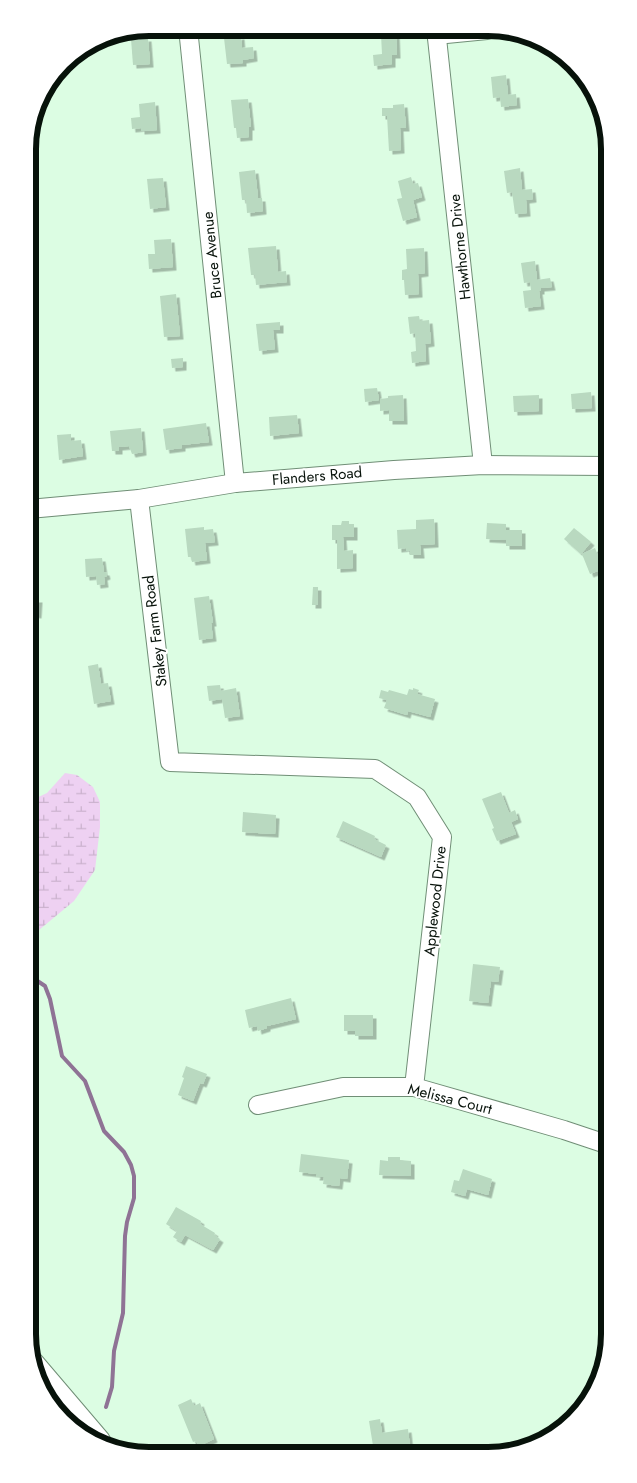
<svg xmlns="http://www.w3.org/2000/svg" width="637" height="1483" font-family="Jost,sans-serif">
	<defs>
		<pattern id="wetland-marsh" width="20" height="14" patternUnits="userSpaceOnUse" patternTransform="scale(1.25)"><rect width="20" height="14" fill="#eed1f2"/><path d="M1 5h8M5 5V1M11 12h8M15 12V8" fill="none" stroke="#cbb2ce"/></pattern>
		<filter id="shadow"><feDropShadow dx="3.5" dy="3.5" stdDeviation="0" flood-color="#0004"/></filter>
	</defs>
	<rect width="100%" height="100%" fill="#dcfde3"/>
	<!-- wetland -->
	<path fill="url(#wetland-marsh)" d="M65,773l12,2 16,12 7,15v25l-5,43 -21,31 -35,29 -9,11v-140l17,-8z"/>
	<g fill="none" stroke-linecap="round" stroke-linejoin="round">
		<!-- stream -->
		<path stroke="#8f7395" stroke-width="4" d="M30,976l15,10 5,13 12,57 23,25 19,50 20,21 7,13 3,11v22l-7,24 -2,14 -2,77 -9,38 -2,36 -6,20"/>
	</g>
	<!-- building -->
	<g fill="#b9d9c0" filter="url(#shadow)">
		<path d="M374,29h14v3l8,-1 1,24h-5v9l-18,2 -1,-11 9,-1 -1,-19h-6z"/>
		<path d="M241,36l1,12 11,-1 1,11 -11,2v3l-16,1 -3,-26z"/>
		<path d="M148,38l2,26 -17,1 -2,-26z"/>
		<path d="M506,75l2,20 8,-1 1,11 -16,2 -1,-10 -7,1 -2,-21z"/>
		<path d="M248,99l3,28h-2v10l-12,1 -1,-10h-2l-3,-28z"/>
		<path d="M155,102l2,28 -16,1v-3l-9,1 -1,-11 9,-1 -1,-13z"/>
		<path d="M404,104l2,24h-6l1,22 -12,1 -2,-35h-5v-8h11v-3z"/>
		<path d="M520,168l2,22 10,-1 1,10 -7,1 1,13 -12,1 -3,-22 -5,1 -3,-22z"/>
		<path d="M255,170l3,28h4l1,13 -16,2 -1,-13h-4l-3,-28z"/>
		<path d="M411,177l2,7 5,-1 4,14 -9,3 4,17 -14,4 -6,-22 5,-1 -4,-17z"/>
		<path d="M163,178l3,29 -16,2 -3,-30z"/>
		<path d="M171,239l2,28 -24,2 -1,-15h7l-1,-14z"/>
		<path d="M276,246l2,26 8,-1 1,11 -31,3 -1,-10h-4l-3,-27z"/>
		<path d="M424,248l1,25 -7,1 1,20 -14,1 -1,-15h-2v-10l5,-1 -1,-20z"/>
		<path d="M535,261l2,19 13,-2 2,9 -11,1v3h-2l2,15 -16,2 -2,-17 8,-1 -1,-8 -6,1 -3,-20z"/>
		<path d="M176,294l4,42 -16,1 -4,-41z"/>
		<path d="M419,316l1,5 9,-1 2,23 -6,1 1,17 -14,2 -1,-11 5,-1 -1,-18 -5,1 -2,-17z"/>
		<path d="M280,322v8h-7l2,19 -16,2 -3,-27z"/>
		<path d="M183,358v9l-11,1 -1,-9z"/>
		<path d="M377,388l2,12 -14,2 -1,-13z"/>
		<path d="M591,392l1,16 -20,1 -1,-15z"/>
		<path d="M403,395l1,26h-15v-11l-9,1v-12l8,-1v-2z"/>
		<path d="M539,395v16l-25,1 -1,-16z"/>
		<path d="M297,415l2,18 -29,3 -1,-19z"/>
		<path d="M206,423l3,19 -27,3v3l-16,2 -3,-21z"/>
		<path d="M141,428l2,24 -11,2 -3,-8 -10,1v4h-7l-2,-20z"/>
		<path d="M71,434v7l10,-1 2,16 -24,4 -2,-25z"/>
		<path d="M434,519l1,25 -15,1 1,10h-11v-4h-4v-3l-8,1 -1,-19 19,-1v-9z"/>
		<path d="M342,521h7v3h5v13h-11l1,14 9,-1v18l-16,1v-29h-5v-15h9z"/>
		<path d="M487,523l19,1v6h16v16h-16v-6l-20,-1z"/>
		<path d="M204,527v3l9,-1 2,13 -10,1 2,17 -15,2 -1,-5h-3l-3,-28z"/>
		<path d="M574,528l17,14 -10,12 -17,-15z"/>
		<path d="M595,548l8,21 -13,5 -8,-20z"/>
		<path d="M102,558l2,14h2l1,4 -3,1 1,7 -8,1 -1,-9 -10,1 -1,-18z"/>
		<path d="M313,587h5v18h-6z"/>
		<path d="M209,596l4,27h-2l2,15 -14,2 -5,-42z"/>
		<path d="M29,599h10l-1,16 -6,-1v4h-3z"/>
		<path d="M98,664l3,20 7,-1 3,18 -17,3 -6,-38z"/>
		<path d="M220,685l1,6 15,-3 4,28 -15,2 -3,-19 -13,2 -2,-15z"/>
		<path d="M413,688l6,2 -2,4 18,5 -5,18 -22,-6 -1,4 -23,-7 3,-8 -8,-2 2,-8 7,2 1,-2 18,5 2,-6 4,1z"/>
		<path d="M607,708v25l-8,-21z"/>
		<path d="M501,792l8,21 6,-3 3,9 -7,3 5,12 -19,7 -5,-12 2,-1 -12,-29z"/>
		<path d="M243,812l33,3 -1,19 -33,-2z"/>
		<path d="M343,821l32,15 -1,3 12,6 -5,12 -45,-20z"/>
		<path d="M473,964l27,3 -2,15 -7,-1 -3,22 -19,-2z"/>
		<path d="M291,998l5,21 -29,7v2l-9,3 -1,-5 -8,2 -4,-18z"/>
		<path d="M344,1015h29v21h-18v-5h-11z"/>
		<path d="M186,1066l21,8 -4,10 -3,-1 -7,18 -15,-6 6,-17 -2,-1z"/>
		<path d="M608,1076v18l-3,1 -4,-17z"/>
		<path d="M301,1154l48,6 -2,19 -7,-1 -1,8 -16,-2 1,-7h-8l1,-3 -18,-2z"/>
		<path d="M388,1157h12v3l11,1v15l-32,-1 1,-15 8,1z"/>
		<path d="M463,1169l29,10 -4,16 -21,-6 -2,7 -14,-4 3,-12 5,1z"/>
		<path d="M176,1207l25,14 -1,3 15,9 -1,2 6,4 -7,11 -28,-15 -4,7 -8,-5 4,-6 -11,-7z"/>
		<path d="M191,1399l3,7 6,-3 14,36 -15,7 -3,-5 -3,1 -15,-37z"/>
		<path d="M380,1419l2,14 26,-4 2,18 -22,3v2h-14l-5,-31z"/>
	</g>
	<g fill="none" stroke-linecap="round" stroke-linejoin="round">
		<defs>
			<g id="minor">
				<path d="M188,28l47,455"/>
				<path d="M436,29l47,436"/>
				<path d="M436,35l51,-5"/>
				<path d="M139,499l31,263 205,7 42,28 25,40 -28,250"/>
				<path d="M29,509l110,-10 96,-16 159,-13 89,-5 124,1"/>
				<path d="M258,1105l85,-18h71l150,43 45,15"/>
				<path d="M32,1359l69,81"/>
			</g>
		</defs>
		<!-- minor casing -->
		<use href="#minor" stroke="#708e76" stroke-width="20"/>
		<!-- minor -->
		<use href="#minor" stroke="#fff" stroke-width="18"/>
	</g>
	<g text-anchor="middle" stroke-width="4" stroke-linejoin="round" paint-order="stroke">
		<!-- street labels -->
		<g font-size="15" fill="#07120a" stroke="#fff">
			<text transform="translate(460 247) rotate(-96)" y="5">Hawthorne Drive</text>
			<text transform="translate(212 255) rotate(-96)" y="5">Bruce Avenue</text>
			<text transform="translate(317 476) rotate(-5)" y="5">Flanders Road</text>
			<text transform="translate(155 631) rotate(-97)" y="5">Stakey Farm Road</text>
			<text transform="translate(435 901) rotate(-84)" y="5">Applewood Drive</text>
			<text transform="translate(450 1099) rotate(14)" y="5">Melissa Court</text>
		</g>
	</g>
	<!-- crop -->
	<path d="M0 0H637V1483H0ZM149 36H488A113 113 0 0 1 601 149V1334A113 113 0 0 1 488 1447H149A113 113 0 0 1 36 1334V149A113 113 0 0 1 149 36Z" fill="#fff" fill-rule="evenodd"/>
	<path fill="none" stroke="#07120a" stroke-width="6" d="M149 36H488A113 113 0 0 1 601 149V1334A113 113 0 0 1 488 1447H149A113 113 0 0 1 36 1334V149A113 113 0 0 1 149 36Z"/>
</svg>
